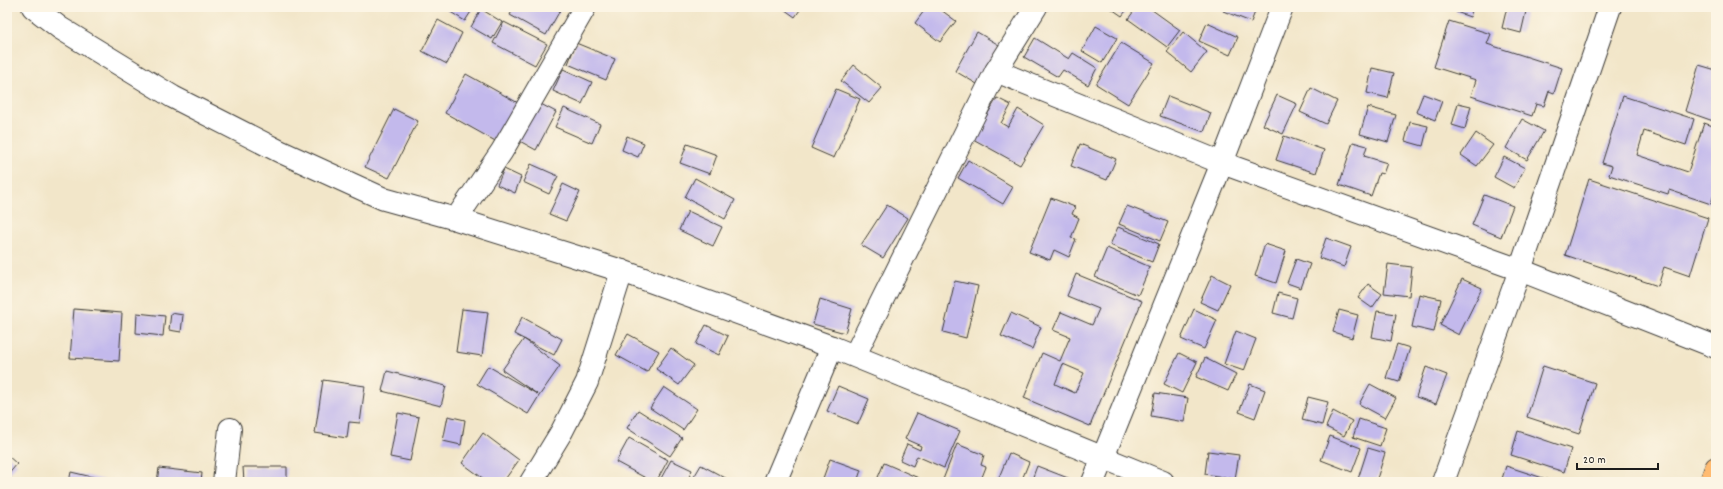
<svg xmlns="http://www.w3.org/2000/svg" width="1723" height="489" font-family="Dekko,sans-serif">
	<rect width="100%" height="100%" fill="#fcf5e5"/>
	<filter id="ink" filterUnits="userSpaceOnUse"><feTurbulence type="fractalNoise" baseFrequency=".025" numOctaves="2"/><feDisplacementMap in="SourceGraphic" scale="8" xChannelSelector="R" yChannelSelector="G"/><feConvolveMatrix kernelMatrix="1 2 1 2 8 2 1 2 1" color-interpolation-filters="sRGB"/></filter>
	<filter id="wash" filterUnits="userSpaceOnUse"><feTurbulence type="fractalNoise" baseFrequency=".012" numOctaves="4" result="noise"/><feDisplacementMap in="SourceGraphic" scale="16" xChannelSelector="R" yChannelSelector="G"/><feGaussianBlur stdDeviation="0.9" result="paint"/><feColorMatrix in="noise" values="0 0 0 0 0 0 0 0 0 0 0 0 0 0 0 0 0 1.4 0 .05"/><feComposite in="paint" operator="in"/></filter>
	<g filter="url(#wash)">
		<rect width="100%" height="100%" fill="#f2e6c9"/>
		<g id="blocks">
			<!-- building -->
			<g fill="#c3b9ec" fill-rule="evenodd">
				<path d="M445,7h29l-9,14 -21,-13z"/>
				<path d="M514,7h48l-16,28 -36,-20z"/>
				<path d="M781,7h21l-7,10z"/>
				<path d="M927,7h10l19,14 -16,21 -25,-19z"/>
				<path d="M1109,7h20l-7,9z"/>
				<path d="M1137,7h11l32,23 -13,17 -39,-28z"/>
				<path d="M1225,7h32l-6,15 -28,-11z"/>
				<path d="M1458,7h15l-3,10 -14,-5z"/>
				<path d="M1507,7h20l-6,26 -19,-5z"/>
				<path d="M481,9l21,13 -10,17 -21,-12z"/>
				<path d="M438,20l24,13 -15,31 -25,-13z"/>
				<path d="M1449,21l42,13 -4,10 75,24 -8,25 -5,-2 -5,15 -8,-2 -4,12 -61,-20 5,-16 -42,-13z"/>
				<path d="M504,22l43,22 -12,21 -42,-22z"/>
				<path d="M1207,23l31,14 -8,18 -31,-14z"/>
				<path d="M1096,26l21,12 -15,25 -20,-12z"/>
				<path d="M977,32l22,13 -22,39 -22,-13z"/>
				<path d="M1183,32l24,20 -16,20 -24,-20z"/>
				<path d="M1035,38l34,21 4,-6 24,15 -9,17 -25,-15 -5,7 -34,-20z"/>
				<path d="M576,43l39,16 -9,21 -38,-16z"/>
				<path d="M1121,43l33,20 -26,41 -32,-20z"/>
				<path d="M854,65l28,23 -13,15 -28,-22z"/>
				<path d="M1699,65l17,5v52l-31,-11z"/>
				<path d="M1372,68l22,5 -6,25 -21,-5z"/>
				<path d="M563,69l29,13 -10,22 -29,-13z"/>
				<path d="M466,74l54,30 -21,39 -54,-30z"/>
				<path d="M1311,88l26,13 -11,23 -26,-12z"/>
				<path d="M836,89l24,10 -26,59 -23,-10z"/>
				<path d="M1423,94l19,7 -7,19 -19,-8z"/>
				<path d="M1277,95l20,9 -14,30 -20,-9z"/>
				<path d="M1168,96l43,17 -7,19 -44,-16z"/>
				<path d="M1623,96l71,23 -8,26 -42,-14 -7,24 51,17 16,-49 12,4v60l-5,17 -42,-14 -1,4 -59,-19 3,-9 -10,-3z"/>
				<path d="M997,98l14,7 -10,18 7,4 10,-18 26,16 -24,40 -47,-26z"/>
				<path d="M537,102l19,10 -20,38 -20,-11z"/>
				<path d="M1458,103l13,3 -6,23 -13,-4z"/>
				<path d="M1368,107l28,8 -8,27 -28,-8z"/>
				<path d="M564,108l36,16 -8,19 -37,-16z"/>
				<path d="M394,109l24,12 -29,57 -24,-11z"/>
				<path d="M1522,119l22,12 -17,29 -21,-12z"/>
				<path d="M1410,122l18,4 -5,20 -18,-5z"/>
				<path d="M1476,133l17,12 -16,21 -16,-11z"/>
				<path d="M627,136l17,7 -6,14 -16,-7z"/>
				<path d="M1284,136l40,14 -8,23 -40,-13z"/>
				<path d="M1353,142l14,4 -3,10 23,7 -4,11 -4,-1 -8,23 -32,-11z"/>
				<path d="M687,144l30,11 -7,19 -30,-11z"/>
				<path d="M1080,144l36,15 -9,21 -36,-14z"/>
				<path d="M1504,157l21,11 -11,20 -20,-11z"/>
				<path d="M968,160l45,27 -10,17 -45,-26z"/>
				<path d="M531,164l27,12 -9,18 -26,-12z"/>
				<path d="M504,169l17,8 -6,16 -18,-8z"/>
				<path d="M695,178l40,22 -10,19 -40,-22z"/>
				<path d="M1589,179l119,39 -18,58 -26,-9 -6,19 -93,-31z"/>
				<path d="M563,184l17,8 -14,29 -17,-7z"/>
				<path d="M1484,195l29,11 -12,31 -29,-12z"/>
				<path d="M1051,198l24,9 -3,7 7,4 -8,20 5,1 -7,18 -15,-7 -4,10 -21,-8z"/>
				<path d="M887,205l21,13 -25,40 -22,-13z"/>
				<path d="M1127,206l41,16 -8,19 -41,-17z"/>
				<path d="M688,211l34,16 -9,19 -34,-16z"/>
				<path d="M1118,227l41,17 -7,18 -42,-17z"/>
				<path d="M1326,238l25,9 -7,20 -25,-9z"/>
				<path d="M1265,244l21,7 -10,32 -21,-7z"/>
				<path d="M1107,248l43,19 -12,28 -43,-18z"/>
				<path d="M1296,259l14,5 -9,24 -14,-5z"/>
				<path d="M1388,264l24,3 -3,29 -25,-3z"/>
				<path d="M1076,274l66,27 -52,125 -66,-28 18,-45 18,8 10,-24 -17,-7 8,-18 31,13 7,-16 -32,-13zM1063,364l21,9 -9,20 -20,-9z"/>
				<path d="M1212,275l18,9 -12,26 -18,-8z"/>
				<path d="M1462,279l20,9 -23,47 -19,-10z"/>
				<path d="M955,281l23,5 -12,52 -23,-6z"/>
				<path d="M1368,284l14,10 -10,14 -14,-10z"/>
				<path d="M1278,293l19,5 -5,20 -19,-5z"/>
				<path d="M1419,294l22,5 -7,33 -22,-5z"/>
				<path d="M820,299l32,10 -7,24 -32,-9z"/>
				<path d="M74,309l48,4 -3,48 -49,-3z"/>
				<path d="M462,309l26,3 -6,44 -26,-4z"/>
				<path d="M1194,309l23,11 -13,29 -23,-10z"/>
				<path d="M1339,310l19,5 -6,23 -19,-6z"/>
				<path d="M1377,311l19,3 -5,27 -19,-4z"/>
				<path d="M137,313l28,3 -2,20 -27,-3z"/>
				<path d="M171,313l12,2 -2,17 -12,-2z"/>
				<path d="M1011,313l30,14 -9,22 -31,-13z"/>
				<path d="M522,317l40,22 -8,16 -40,-21z"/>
				<path d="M706,325l22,11 -9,19 -23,-11z"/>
				<path d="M1236,331l20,8 -12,32 -20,-7z"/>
				<path d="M628,334l31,17 -12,21 -31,-17z"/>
				<path d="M524,339l36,27 -21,30 -11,18 -51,-30 11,-18 49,28 -35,-24z"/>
				<path d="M1397,344l13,4 -11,34 -13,-4z"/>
				<path d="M671,348l23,17 -15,20 -23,-16z"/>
				<path d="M1179,353l18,9 -15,31 -18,-9z"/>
				<path d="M1205,358l31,16 -8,17 -32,-14z"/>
				<path d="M1543,366l52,17 -16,51 -52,-17z"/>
				<path d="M1426,367l21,8 -11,29 -20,-7z"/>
				<path d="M387,371l59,15 -5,20 -59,-15z"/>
				<path d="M323,380l42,6 -5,37 -11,-1 -2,16 -32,-5z"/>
				<path d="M1250,384l15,6 -10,28 -16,-6z"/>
				<path d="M1370,384l26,14 -11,20 -26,-14z"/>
				<path d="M838,386l31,13 -11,25 -31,-13z"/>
				<path d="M664,387l33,22 -14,21 -33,-22z"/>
				<path d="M1155,393l33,5 -4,24 -33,-6z"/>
				<path d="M1308,397l20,5 -6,23 -20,-5z"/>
				<path d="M638,410l44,28 -12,18 -43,-28z"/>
				<path d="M1333,411l19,10 -8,15 -18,-9z"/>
				<path d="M398,413l21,4 -9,44 -20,-4z"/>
				<path d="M917,413l43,18 -16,37 -27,-12 -4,10 -13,-6 7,-16 13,6 1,-4 -16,-7z"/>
				<path d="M448,416l17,4 -4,25 -18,-4z"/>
				<path d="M1359,419l27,9 -6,18 -27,-9z"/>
				<path d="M1518,431l53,18 -7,23 -53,-17z"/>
				<path d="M483,433l36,27 -16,22h-15l-26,-19z"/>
				<path d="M1330,436l31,12 -9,24 -31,-12z"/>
				<path d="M629,438l39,22 -12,22h-3l-37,-20z"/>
				<path d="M957,444l27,11 -3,10 5,2 -6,15h-38z"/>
				<path d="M1368,448l17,5 -9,29h-10l-8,-3z"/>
				<path d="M1208,451l31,4 -4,24 -30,-5z"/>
				<path d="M1009,453l20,9 -8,20h-24z"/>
				<path d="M7,455l10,9 -10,12z"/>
				<path d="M830,459l31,11 -4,12 -35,-1z"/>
				<path d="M671,460l21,10 -5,12h-28z"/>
				<path d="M884,463l39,17 -1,2h-46z"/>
				<path d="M701,465l32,17h-42z"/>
				<path d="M1037,466l36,14 -1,2h-41z"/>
				<path d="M1506,466l49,16h-54z"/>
				<path d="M243,467h44v15h-43z"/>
				<path d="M159,468l43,5 -1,9h-44z"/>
				<path d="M71,472l38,9v1h-40z"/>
			</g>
		</g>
	</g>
	<g filter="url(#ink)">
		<use href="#blocks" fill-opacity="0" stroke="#3c3a36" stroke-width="1"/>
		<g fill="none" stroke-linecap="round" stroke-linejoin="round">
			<defs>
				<g id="street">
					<path d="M33,7l27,21 113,69 106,54 105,48 72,20 166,52 210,76 331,135"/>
					<path d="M996,71l226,92 298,107 196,77"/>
					<path d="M456,219l46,-68 83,-144"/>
					<path d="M855,355l141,-284 40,-64"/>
					<path d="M224,482l6,-53"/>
					<path d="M531,482l31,-51 25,-49 35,-111"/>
					<path d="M775,482l57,-135"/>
					<path d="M1093,482l129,-319 60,-156"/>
					<path d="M1443,482l77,-212 90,-263"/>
				</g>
				<path id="primary" d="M1711,482l5,-14"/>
			</defs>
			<!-- street casing -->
			<use href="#street" stroke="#3c3a36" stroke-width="24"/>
			<!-- primary casing -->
			<use href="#primary" stroke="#3c3a36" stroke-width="24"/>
			<!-- street -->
			<use href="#street" stroke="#fff" stroke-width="22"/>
			<!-- primary -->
			<use href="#primary" stroke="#ffbb71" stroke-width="22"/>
		</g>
	</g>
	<!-- margin -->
	<rect width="1723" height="489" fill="none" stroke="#fcf5e5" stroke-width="24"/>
	<!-- scale -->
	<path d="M1577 463v6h81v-6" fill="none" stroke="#1c1c1c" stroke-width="2"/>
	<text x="1583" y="463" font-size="12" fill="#1c1c1c" stroke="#fcf5e5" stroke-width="3" paint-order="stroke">20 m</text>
</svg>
